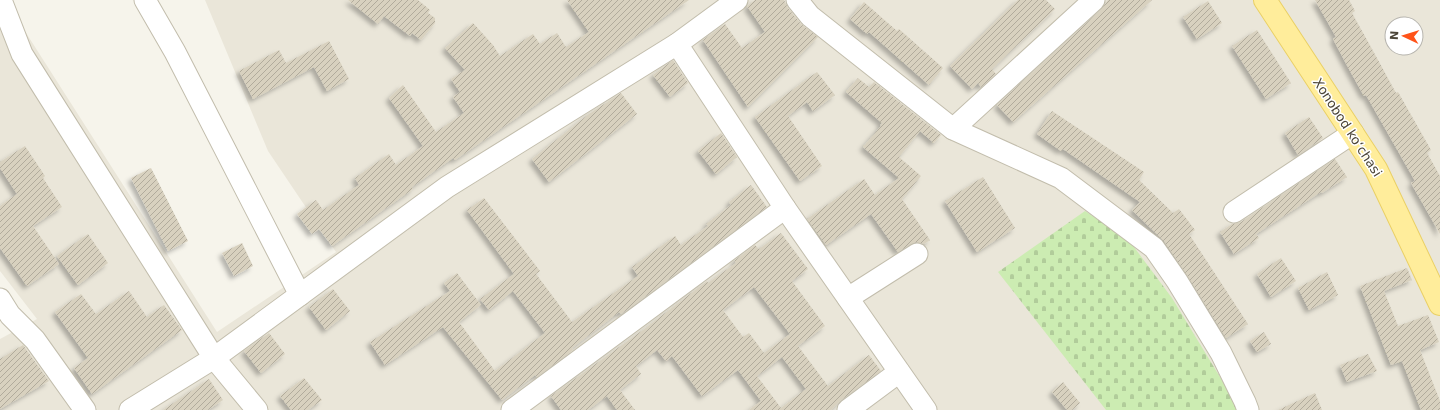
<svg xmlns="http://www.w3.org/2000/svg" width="1440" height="410" font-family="'DejaVu Sans',sans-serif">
	<defs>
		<pattern id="cemetery-stones" width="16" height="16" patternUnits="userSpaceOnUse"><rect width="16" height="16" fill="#ccecb2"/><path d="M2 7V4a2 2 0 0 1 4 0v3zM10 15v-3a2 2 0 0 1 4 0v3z" fill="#b1cc9a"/></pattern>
		<pattern id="building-hatch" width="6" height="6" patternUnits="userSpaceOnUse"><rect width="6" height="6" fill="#d8d1bf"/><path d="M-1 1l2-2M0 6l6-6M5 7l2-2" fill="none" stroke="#b1ab9c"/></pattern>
		<filter id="shadow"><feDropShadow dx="-3.5" dy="3.5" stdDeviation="2" flood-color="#0004"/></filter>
	</defs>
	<rect width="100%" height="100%" fill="#f6f4eb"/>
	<!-- residential -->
	<path fill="#eae6d9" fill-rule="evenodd" d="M0,0h5l212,332 119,-80 -68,-101 -63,-151h1235v410h-1440v-71l37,-20 -37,-48zM1392,24h24v24h-24z"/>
	<!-- cemetery -->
	<path fill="url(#cemetery-stones)" d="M1085,211l43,28 44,59 68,112h-134l-108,-138z"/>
	<!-- building -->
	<g fill="url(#building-hatch)" fill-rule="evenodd" filter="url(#shadow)">
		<path d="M348,0h70l12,10 -2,3 7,5v5l-14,17 -9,-7 -2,3 -26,-20 -6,8z"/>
		<path d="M567,0h122l-234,160 -2,-2 -41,29 1,2 -34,24 -47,33 -13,-17 -7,5 -15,-20 19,-14 7,10 36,-25 -4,-7 34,-24 7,11 27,-19 -34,-48 14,-13 33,47 28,-19 -11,-16 7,-5 -9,-13 14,-9 -20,-22 28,-25 20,22 7,11 33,-22 7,10 17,-11 9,14 23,-15z"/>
		<path d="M755,0h29l4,8 13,16 17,13 -70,70 -45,-67 22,-16 17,24 23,-16 -18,-26z"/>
		<path d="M1018,0h28l9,9 -63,60 4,5 -15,13 -3,-4 -6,6 -22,-23z"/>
		<path d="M1108,0h44l-139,122 -16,-17 105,-96z"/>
		<path d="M1315,0h34l6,11 -3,2 20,36 24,44 2,-1 33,58 -4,3 13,23v58l-29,-51 4,-2 -49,-86 -2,1 -14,-25 -17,-32 3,-2z"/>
		<path d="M1208,1l14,22 -25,16 -14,-22z"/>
		<path d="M864,2l33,29 2,-2 44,39 -14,17 -60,-53 -2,2 -17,-15z"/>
		<path d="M1257,30l34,53 -25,16 -34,-53z"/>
		<path d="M329,41l20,38 -22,12 -13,-24 -61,32 -14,-28 40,-21 7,13z"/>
		<path d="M673,60l15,23 -18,14 -17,-22z"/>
		<path d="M817,72l18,23 -22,16 -6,-9 -19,14 34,50 -22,15 -45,-64z"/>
		<path d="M858,78l11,9 5,-5 67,53 -7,8 -14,-12 -21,26 22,19 -19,23 28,41 -6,4 -8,-2 -5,2 -13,8 -27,-38 -45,31 -19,-26 57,-40 11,16 24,-17 -36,-31 18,-21 -1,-1 2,-2 -36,-31z"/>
		<path d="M621,93l16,21 -88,68 -17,-23 57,-45z"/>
		<path d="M1052,111l92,61 -5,8 34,33 6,-4 16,21 -6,4 59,90 -22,14 -39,-63 -23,-34 -32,-31 8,-8 -77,-53 -2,2 -24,-17z"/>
		<path d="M1309,117l14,21 -25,17 -13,-22z"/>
		<path d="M721,133l16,24 -21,17 -18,-23z"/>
		<path d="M25,146l20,30 -2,2 19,29 -29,19 26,38 -32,22 -27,-38v-42l17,-12 -17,-26v-6z"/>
		<path d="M1335,159l12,18 -25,16 -1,-1 -65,42 3,4 -25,16 -14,-22 12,-8 9,-2z"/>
		<path d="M151,168l37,73 -20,10 -37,-73z"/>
		<path d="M983,177l32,51 -38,24 -32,-51z"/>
		<path d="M751,185l16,22 -117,86 -29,21 -2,-2 -47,36 1,2 -36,27 -2,-2 -33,25 -59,-73 -58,38 -15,-23 80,-51 -6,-8 13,-10 24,32 -22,17 36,49 50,-38 -32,-42 -24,19 -9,-11 34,-25 -47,-64 17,-12 56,73 -4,3 36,48 66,-46 -6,-9 43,-31 6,9 27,-19 -2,-2 25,-19 -2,-3z"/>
		<path d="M781,233l27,36 -16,12 33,45 -27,20 30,40 41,-31 12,16 -40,29 -10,10h-82l12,-9 -23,-31 -36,26 -30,-40 -6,5 -9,-11 -21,16 5,8 -21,16 15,20h-18l-10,-14 -19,14h-27l-10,-14 92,-66 64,-49 1,2 28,-20 -2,-2 21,-16 4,4zM754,287l36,47 -26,19 -15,-20 -6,4 -20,-27zM782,357l24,32 -25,19 -24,-32z"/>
		<path d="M88,234l20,29 -30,22 -21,-29z"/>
		<path d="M242,243l11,23 -19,10 -12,-23z"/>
		<path d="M1281,258l15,23 -25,16 -14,-23z"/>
		<path d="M1407,268l5,12 -28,11 14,35 30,-11 11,27 -19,8 20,51v9h-19l-19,-49 -11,4 -31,-79z"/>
		<path d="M1327,272l11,23 -29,15 -11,-22z"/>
		<path d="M333,289l17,22 -24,19 -17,-23z"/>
		<path d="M129,291l18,26 17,-12 18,25 -90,64 -18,-26 14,-10 -33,-46 26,-18 15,20z"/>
		<path d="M1264,332l7,12 -14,8 -7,-11z"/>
		<path d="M269,333l16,21 -24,19 -17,-22z"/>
		<path d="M23,345l26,36 -49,28v-50z"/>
		<path d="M1368,354l9,17 -30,11 -7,-17z"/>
		<path d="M304,378l18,22 -14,10h-17l-11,-14z"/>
		<path d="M209,379l14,21 -15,10h-45z"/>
		<path d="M1063,382l17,21 -8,7h-5l-15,-18z"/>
		<path d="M1315,393l7,17h-44z"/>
	</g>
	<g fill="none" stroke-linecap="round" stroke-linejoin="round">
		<defs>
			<g id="minor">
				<path d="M1,0l21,54 192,304 43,52"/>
				<path d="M145,0l30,52 125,243"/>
				<path d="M797,0l13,16 143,113 108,49 93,70 23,33 44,72 24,49 3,8"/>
				<path d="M677,44l108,164 141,202"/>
				<path d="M953,129l141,-129"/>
				<path d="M1234,212l119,-79"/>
				<path d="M848,298l69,-44"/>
				<path d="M0,299l10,16 25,25 50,70"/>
				<path d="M130,410l84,-52 233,-171 230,-143 60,-44"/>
				<path d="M512,410l273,-202"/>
				<path d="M848,410l51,-38"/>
			</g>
			<path id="major" d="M1265,0l111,169 64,135"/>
		</defs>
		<!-- minor casing -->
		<use href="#minor" stroke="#c2bdac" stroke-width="23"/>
		<!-- major casing -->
		<use href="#major" stroke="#ead065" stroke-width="24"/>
		<!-- minor -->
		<use href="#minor" stroke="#fff" stroke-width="21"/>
		<!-- major -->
		<use href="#major" stroke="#ffed9b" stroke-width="22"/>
	</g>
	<g text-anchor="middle" stroke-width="3" stroke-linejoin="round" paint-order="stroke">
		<!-- street labels -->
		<g font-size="13" fill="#4b4538" stroke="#fff">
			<text transform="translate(1348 127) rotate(57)" y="5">Xonobod koʻchasi</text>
		</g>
	</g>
	<!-- north arrow -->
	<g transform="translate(1404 36) rotate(274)"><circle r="19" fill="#ffffff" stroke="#b7b5af"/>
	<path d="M0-3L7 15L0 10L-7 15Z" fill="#ff5319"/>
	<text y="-6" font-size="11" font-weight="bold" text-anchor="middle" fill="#4b4538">N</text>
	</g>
</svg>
